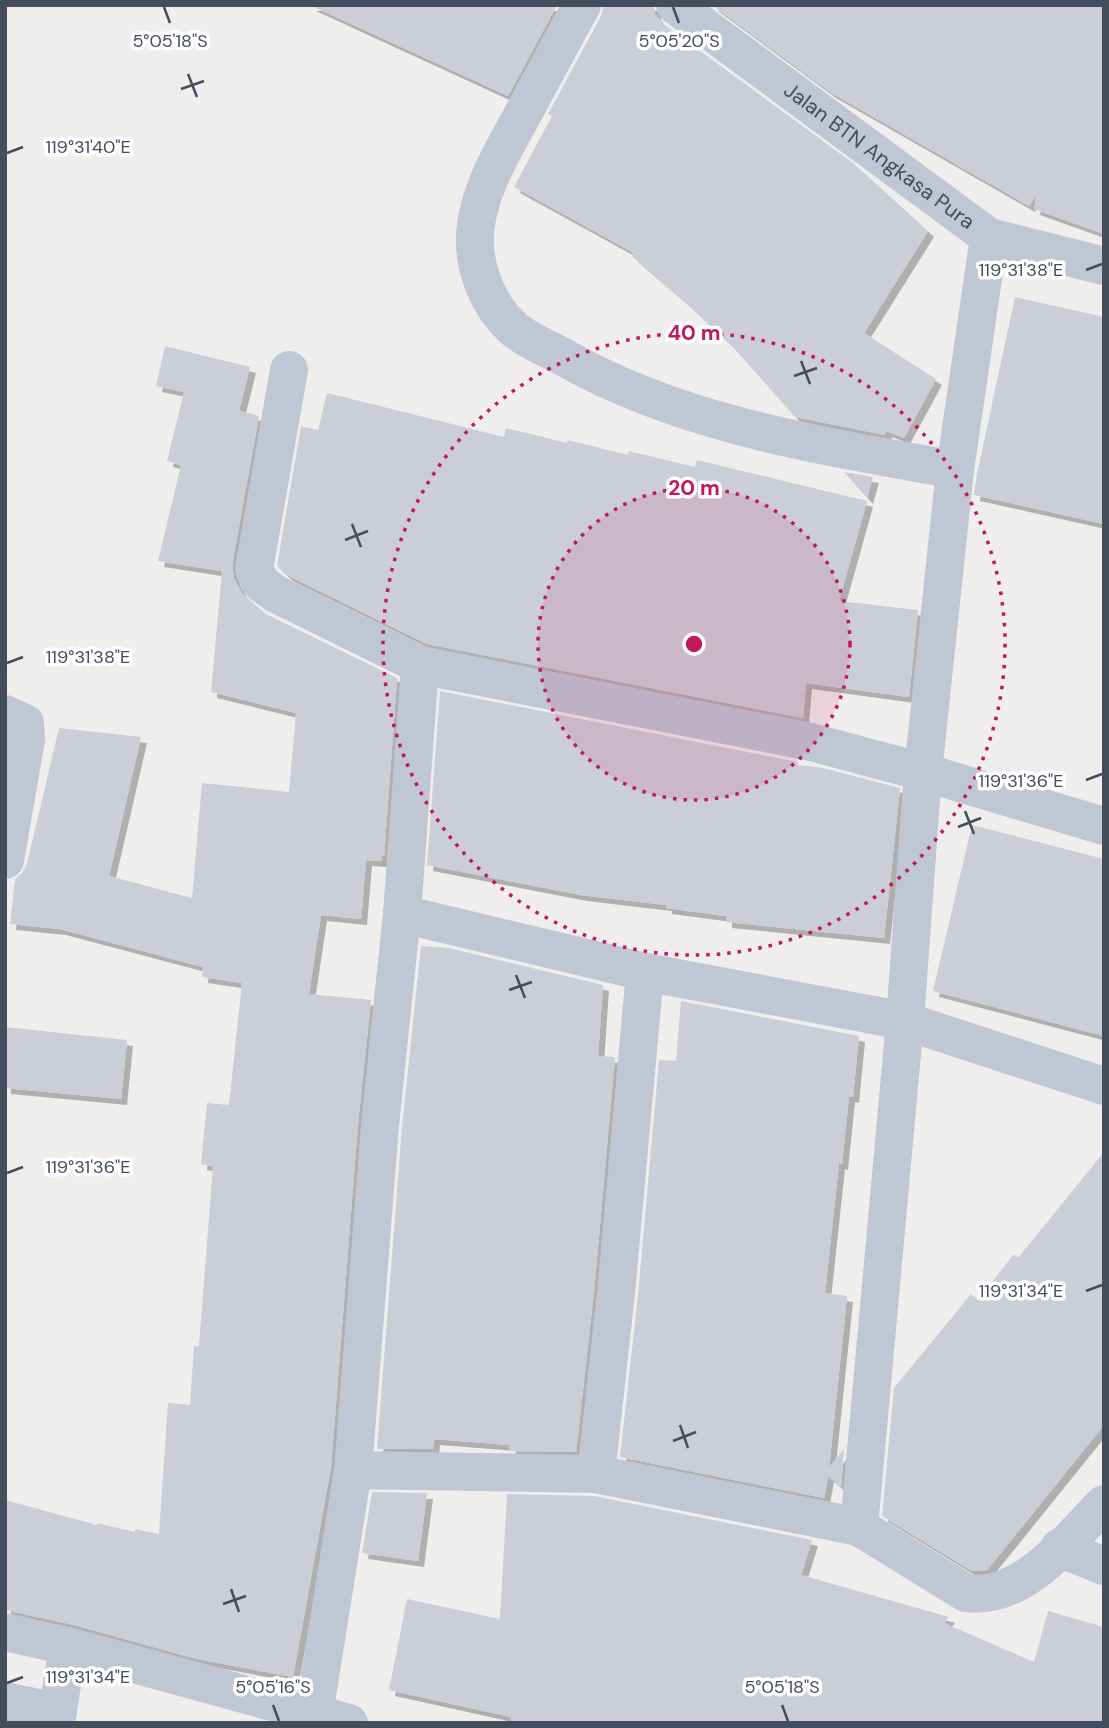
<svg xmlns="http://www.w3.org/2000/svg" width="1109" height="1728" font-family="'DM Sans',sans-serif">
	<defs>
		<filter id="shadow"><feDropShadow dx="6" dy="6" stdDeviation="0" flood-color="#0004"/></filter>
	</defs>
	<rect width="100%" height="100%" fill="#f0eded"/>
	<!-- building -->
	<g fill="#cbced6" filter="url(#shadow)">
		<path d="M310,5h247l-49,91z"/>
		<path d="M604,5h50l1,9 7,9 191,140 75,68 -64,102 72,46 -32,59 -18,-7 -1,4 -90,-18 -62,-70 -50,-47 -51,-44 2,-3 -120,-66 38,-71 -4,-2 53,-98z"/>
		<path d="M712,5h392v229l-70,-25 3,-15 -8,12 -199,-114z"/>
		<path d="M1015,297l89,20v207l-130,-29 3,-21z"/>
		<path d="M165,346l85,21 -11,44 20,5 -27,149 2,14 8,14 24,21 131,64 -13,178h-2l-1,5 -15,-1 -5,59 -40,-4 -12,79 62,6 -13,123 -27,344 -38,210 -96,-18 -123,-34 -69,-15v-110l92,25v-2l38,9v-3l24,5 9,-131 22,2 4,-59h5l14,-180 -12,-2 6,-61 22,2 13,-122 -40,-6 1,-10 -143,-38 -50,-5 5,-45 7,-6 5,-9 32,-136 82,9 -32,139 83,22 10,-115 87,9 7,-79 -85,-21 11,-121 -64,-10 23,-96 -14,-4 17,-69 -28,-6z"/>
		<path d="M327,393l177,44 2,-9 61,15 1,-3 60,15 1,-4 66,16 2,-7 170,41 -28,100 79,9 -9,87 -103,-14 -3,35 -376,-74 -140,-69 -10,-9 24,-140 17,4z"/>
		<path d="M844,472l29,5 -6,21z"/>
		<path d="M440,691l358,71v3l25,3 77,20 -16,150 -158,-16v-6l-60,-8v-3l-85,-10 -154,-30z"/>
		<path d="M972,825l132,34v177l-171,-45z"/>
		<path d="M421,946l28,2 154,37 -5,71 17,1 -21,234 -18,161 -67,-1 1,-6 -76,-6 -1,10h-56l25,-322z"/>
		<path d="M681,1001l178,35 -6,61 -4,-1 -7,68 -3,-1 -14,130 22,3 -18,172 15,-19 -3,38 -13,-11 -4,22 -204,-41 18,-162 21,-235 17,1z"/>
		<path d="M5,1027l122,13 -6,59 -116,-11z"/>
		<path d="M1104,1152v273l-117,145 -15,1 -90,-55 12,-128 77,-94 7,6 36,-46 4,4z"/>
		<path d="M372,1492l55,1 -9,68 -56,-8z"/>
		<path d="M507,1494l87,2 218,44 -11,35 148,42 -5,6 90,39 14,-51 56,16v96h-594l1,-6 -122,-27 18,-91 93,20z"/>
	</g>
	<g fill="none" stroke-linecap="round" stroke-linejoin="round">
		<!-- minor -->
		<g stroke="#bfc7d4" stroke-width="38">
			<path d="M582,5c-20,36 -39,72 -58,107 -21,39 -46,78 -49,122 -2,34 13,72 39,95 14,12 35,20 51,29 118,67 258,88 390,112l34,-233"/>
			<path id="s1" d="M675,5l314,232 115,29"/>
			<path d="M289,370l-35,199 7,14 15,11 144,71"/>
			<path d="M955,470l-32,302 -18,249 -46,506 107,66c57,8 102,-53 138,-89"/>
			<path d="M5,714l20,9 1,16 -21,121"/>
			<path d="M402,914l243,58 260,49 199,65"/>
			<path d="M353,1470l27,-345 22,-211 18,-249 391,77 112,30 181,54"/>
			<path d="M596,1474l20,-181 29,-321"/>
			<path d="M1059,1548l45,18"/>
			<path d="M5,1632l63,14 281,77"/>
			<path d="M5,1701l53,11"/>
			<path d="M314,1714l39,-244 243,4 263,53"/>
			<path d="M56,1723l12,-77"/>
		</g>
	</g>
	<!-- ticks -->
	<path fill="none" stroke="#444d5c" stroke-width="2.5" d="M164,7l6,16M673,7l6,16M188,74l9,23M181,89l23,-8M7,153l16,-6M1086,270l16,-6M801,361l9,23M794,376l23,-8M352,524l9,23M345,540l23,-9M7,663l16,-6M1086,780l16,-6M965,811l9,23M958,827l23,-9M516,975l9,23M509,990l23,-8M7,1173l16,-6M1086,1291l16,-6M680,1425l8,23M673,1441l23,-9M231,1589l8,23M223,1604l23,-8M7,1683l16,-6M273,1705l6,16M782,1705l6,16"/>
	<!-- distance rings -->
	<circle cx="694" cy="644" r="156" fill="#c2185b" fill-opacity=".12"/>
	<g fill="none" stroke="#c2185b" stroke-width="3.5" stroke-dasharray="3.5 7">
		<circle cx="694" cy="644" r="156"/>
		<circle cx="694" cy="644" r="311"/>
	</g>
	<g text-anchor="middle" stroke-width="7" stroke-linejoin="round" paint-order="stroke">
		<!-- street labels -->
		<g font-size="21" fill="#444d5c" stroke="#fff">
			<text dy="7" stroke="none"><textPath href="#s1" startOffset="254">Jalan BTN Angkasa Pura</textPath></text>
		</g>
	</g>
	<g font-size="18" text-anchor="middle" fill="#444d5c" stroke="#fff" stroke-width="7" stroke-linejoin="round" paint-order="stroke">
		<text x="170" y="47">5°05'18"S</text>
		<text x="679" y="47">5°05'20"S</text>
		<text x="88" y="153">119°31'40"E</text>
		<text x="1021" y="276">119°31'38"E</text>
		<text x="88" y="663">119°31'38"E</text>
		<text x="1021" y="787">119°31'36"E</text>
		<text x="88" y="1173">119°31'36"E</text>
		<text x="1021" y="1297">119°31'34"E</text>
		<text x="88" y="1683">119°31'34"E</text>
		<text x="273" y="1693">5°05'16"S</text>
		<text x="782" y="1693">5°05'18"S</text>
	</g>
	<circle cx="694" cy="644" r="10" fill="#c2185b" stroke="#fff" stroke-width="3.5"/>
	<g font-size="21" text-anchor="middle" font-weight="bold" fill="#c2185b" stroke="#fff" stroke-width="7" stroke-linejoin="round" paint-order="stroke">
		<text x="694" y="340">40 m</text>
		<text x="694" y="495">20 m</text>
	</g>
	<!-- border -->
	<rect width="1109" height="1728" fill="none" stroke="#444d5c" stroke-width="14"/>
</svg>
